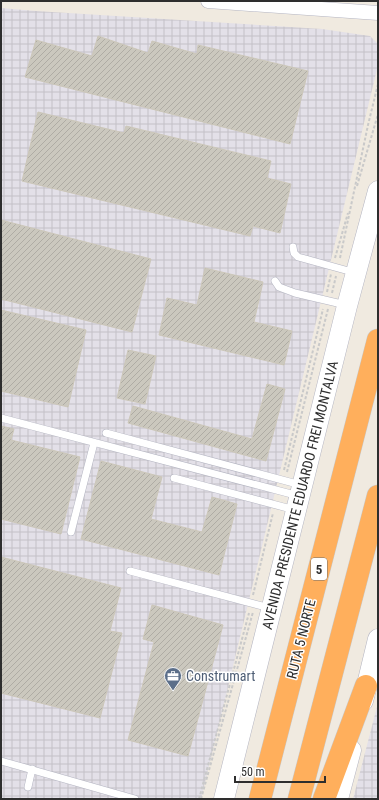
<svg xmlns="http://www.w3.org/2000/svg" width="379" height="800" font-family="'Roboto Condensed',sans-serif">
	<defs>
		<pattern id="industrial-grid" width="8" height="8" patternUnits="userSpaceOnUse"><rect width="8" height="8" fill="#e3e0e8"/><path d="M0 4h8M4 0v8" fill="none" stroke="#c3c0c7"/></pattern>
		<pattern id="building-hatch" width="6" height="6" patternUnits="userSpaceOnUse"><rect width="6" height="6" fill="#cbc8be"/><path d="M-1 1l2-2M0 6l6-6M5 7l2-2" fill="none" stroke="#afaca4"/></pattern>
	</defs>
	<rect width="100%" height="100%" fill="#f0eae0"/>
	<!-- industrial -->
	<g fill="url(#industrial-grid)">
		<path d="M1,8l35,3 286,18 48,7 8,8v21l-177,734h-200z"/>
		<path d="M378,703v96h-25z"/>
	</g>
	<!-- building -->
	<g fill="url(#building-hatch)" stroke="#ccc7b9">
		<path d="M98,36l50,17 4,-12 45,13 1,-9 110,26 -18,73 -265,-67 11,-37 56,16z"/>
		<path d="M38,112l86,21 2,-7 145,35 -4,17 24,6 -11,49 -27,-7 -3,10 -228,-55z"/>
		<path d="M1,220l150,39 -19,73 -131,-33z"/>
		<path d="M205,268l58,14 -9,40 38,9 -8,34 -125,-30 8,-37 30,7z"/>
		<path d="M1,310l85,20 -18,77 -67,-16z"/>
		<path d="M128,350l28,6 -11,48 -28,-6z"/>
		<path d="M267,384l18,5 -19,72 -138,-38 5,-17 119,33z"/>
		<path d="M1,426l13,3 -3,11 69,17 -19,77 -60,-15z"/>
		<path d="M101,461l61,16 -11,42 51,13 10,-35 25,7 -18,71 -138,-36z"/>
		<path d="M1,557l120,31 -11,43 12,2 -22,85 -99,-25z"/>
		<path d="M152,605l71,20 -35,131 -60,-16 26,-98 -11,-3z"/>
	</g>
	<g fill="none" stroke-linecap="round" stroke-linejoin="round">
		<defs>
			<g id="service">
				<path d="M293,247l1,6 4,4 58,16"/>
				<path d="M275,281l4,6 16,6 51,12"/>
				<path d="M1,418l298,78"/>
				<path d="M106,433l195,52"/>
				<path d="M174,478l121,32"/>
				<path d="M71,532l23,-89"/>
				<path d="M130,571l140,37"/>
				<path d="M1,761l134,38"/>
				<path d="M28,787l4,-18"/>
			</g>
			<path id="minor" d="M208,1l170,12"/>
			<g id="secondary">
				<path d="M363,701l15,-62"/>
				<path d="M224,799l123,-493 31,-115"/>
				<path d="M338,799l13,-49"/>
			</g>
			<g id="motorway">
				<path d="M260,799l118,-459"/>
				<path d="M299,799l79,-303"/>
				<path d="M324,799l42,-113"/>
			</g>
		</defs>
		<!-- service casing -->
		<use href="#service" stroke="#b4b5c2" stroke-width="8"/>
		<!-- minor casing -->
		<use href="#minor" stroke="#b4b5c2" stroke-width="15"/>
		<!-- secondary casing -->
		<use href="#secondary" stroke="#b4b5c2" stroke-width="21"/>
		<!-- motorway casing -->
		<use href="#motorway" stroke="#c9c9c9" stroke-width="23"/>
		<!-- path -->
		<g stroke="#c9c9c9" stroke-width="2" stroke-dasharray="3 2" stroke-linecap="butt">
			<path d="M357,186l21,-72"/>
			<path d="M335,258l13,-45"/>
			<path d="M340,258l28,-133 10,-41"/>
			<path d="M327,292l4,-18"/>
			<path d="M332,293l4,-17"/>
			<path d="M284,470l39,-161"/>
			<path d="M287,472l41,-163"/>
			<path d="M253,595l20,-82"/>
			<path d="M199,799l50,-186"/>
			<path d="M201,799l52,-187"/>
		</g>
		<!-- service -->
		<use href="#service" stroke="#fff" stroke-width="7"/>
		<!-- minor -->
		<use href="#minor" stroke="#fff" stroke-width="14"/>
		<!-- secondary -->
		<use href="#secondary" stroke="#fff" stroke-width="20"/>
		<!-- motorway -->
		<use href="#motorway" stroke="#ffaf5c" stroke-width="22"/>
	</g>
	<!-- icons -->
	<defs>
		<symbol id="office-pin" viewBox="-11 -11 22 30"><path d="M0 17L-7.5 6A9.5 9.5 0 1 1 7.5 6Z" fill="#5c6f8a" stroke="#fff"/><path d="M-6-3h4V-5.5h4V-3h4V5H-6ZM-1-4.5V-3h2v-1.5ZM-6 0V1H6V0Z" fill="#fff"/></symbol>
	</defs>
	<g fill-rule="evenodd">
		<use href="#office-pin" x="163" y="666" width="20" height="27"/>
	</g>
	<g text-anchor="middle" stroke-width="3" stroke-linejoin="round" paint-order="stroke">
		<!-- shield labels -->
		<rect fill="#fff" stroke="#6d6d6d" stroke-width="1" x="311" y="558" width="16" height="22" rx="3"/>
		<g font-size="13" font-weight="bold" fill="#2e2e2e">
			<text x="319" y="574">5</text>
		</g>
		<!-- street labels -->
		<g font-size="14" fill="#2e2e2e" stroke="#fff">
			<text transform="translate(300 495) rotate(-76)" y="5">AVENIDA PRESIDENTE EDUARDO FREI MONTALVA</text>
			<text transform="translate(301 639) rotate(-76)" y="5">RUTA 5 NORTE</text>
		</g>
		<!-- service labels -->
		<g font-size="14" fill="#4e5e75" stroke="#fff" text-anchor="start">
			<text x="186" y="681">Construmart</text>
		</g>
	</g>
	<!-- border -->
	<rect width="379" height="800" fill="none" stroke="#2e2e2e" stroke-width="4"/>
	<!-- scale -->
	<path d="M235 776v6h90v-6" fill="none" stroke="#2e2e2e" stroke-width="2"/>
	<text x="241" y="776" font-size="12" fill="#2e2e2e" stroke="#ffffff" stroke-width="3" paint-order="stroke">50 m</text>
</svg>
